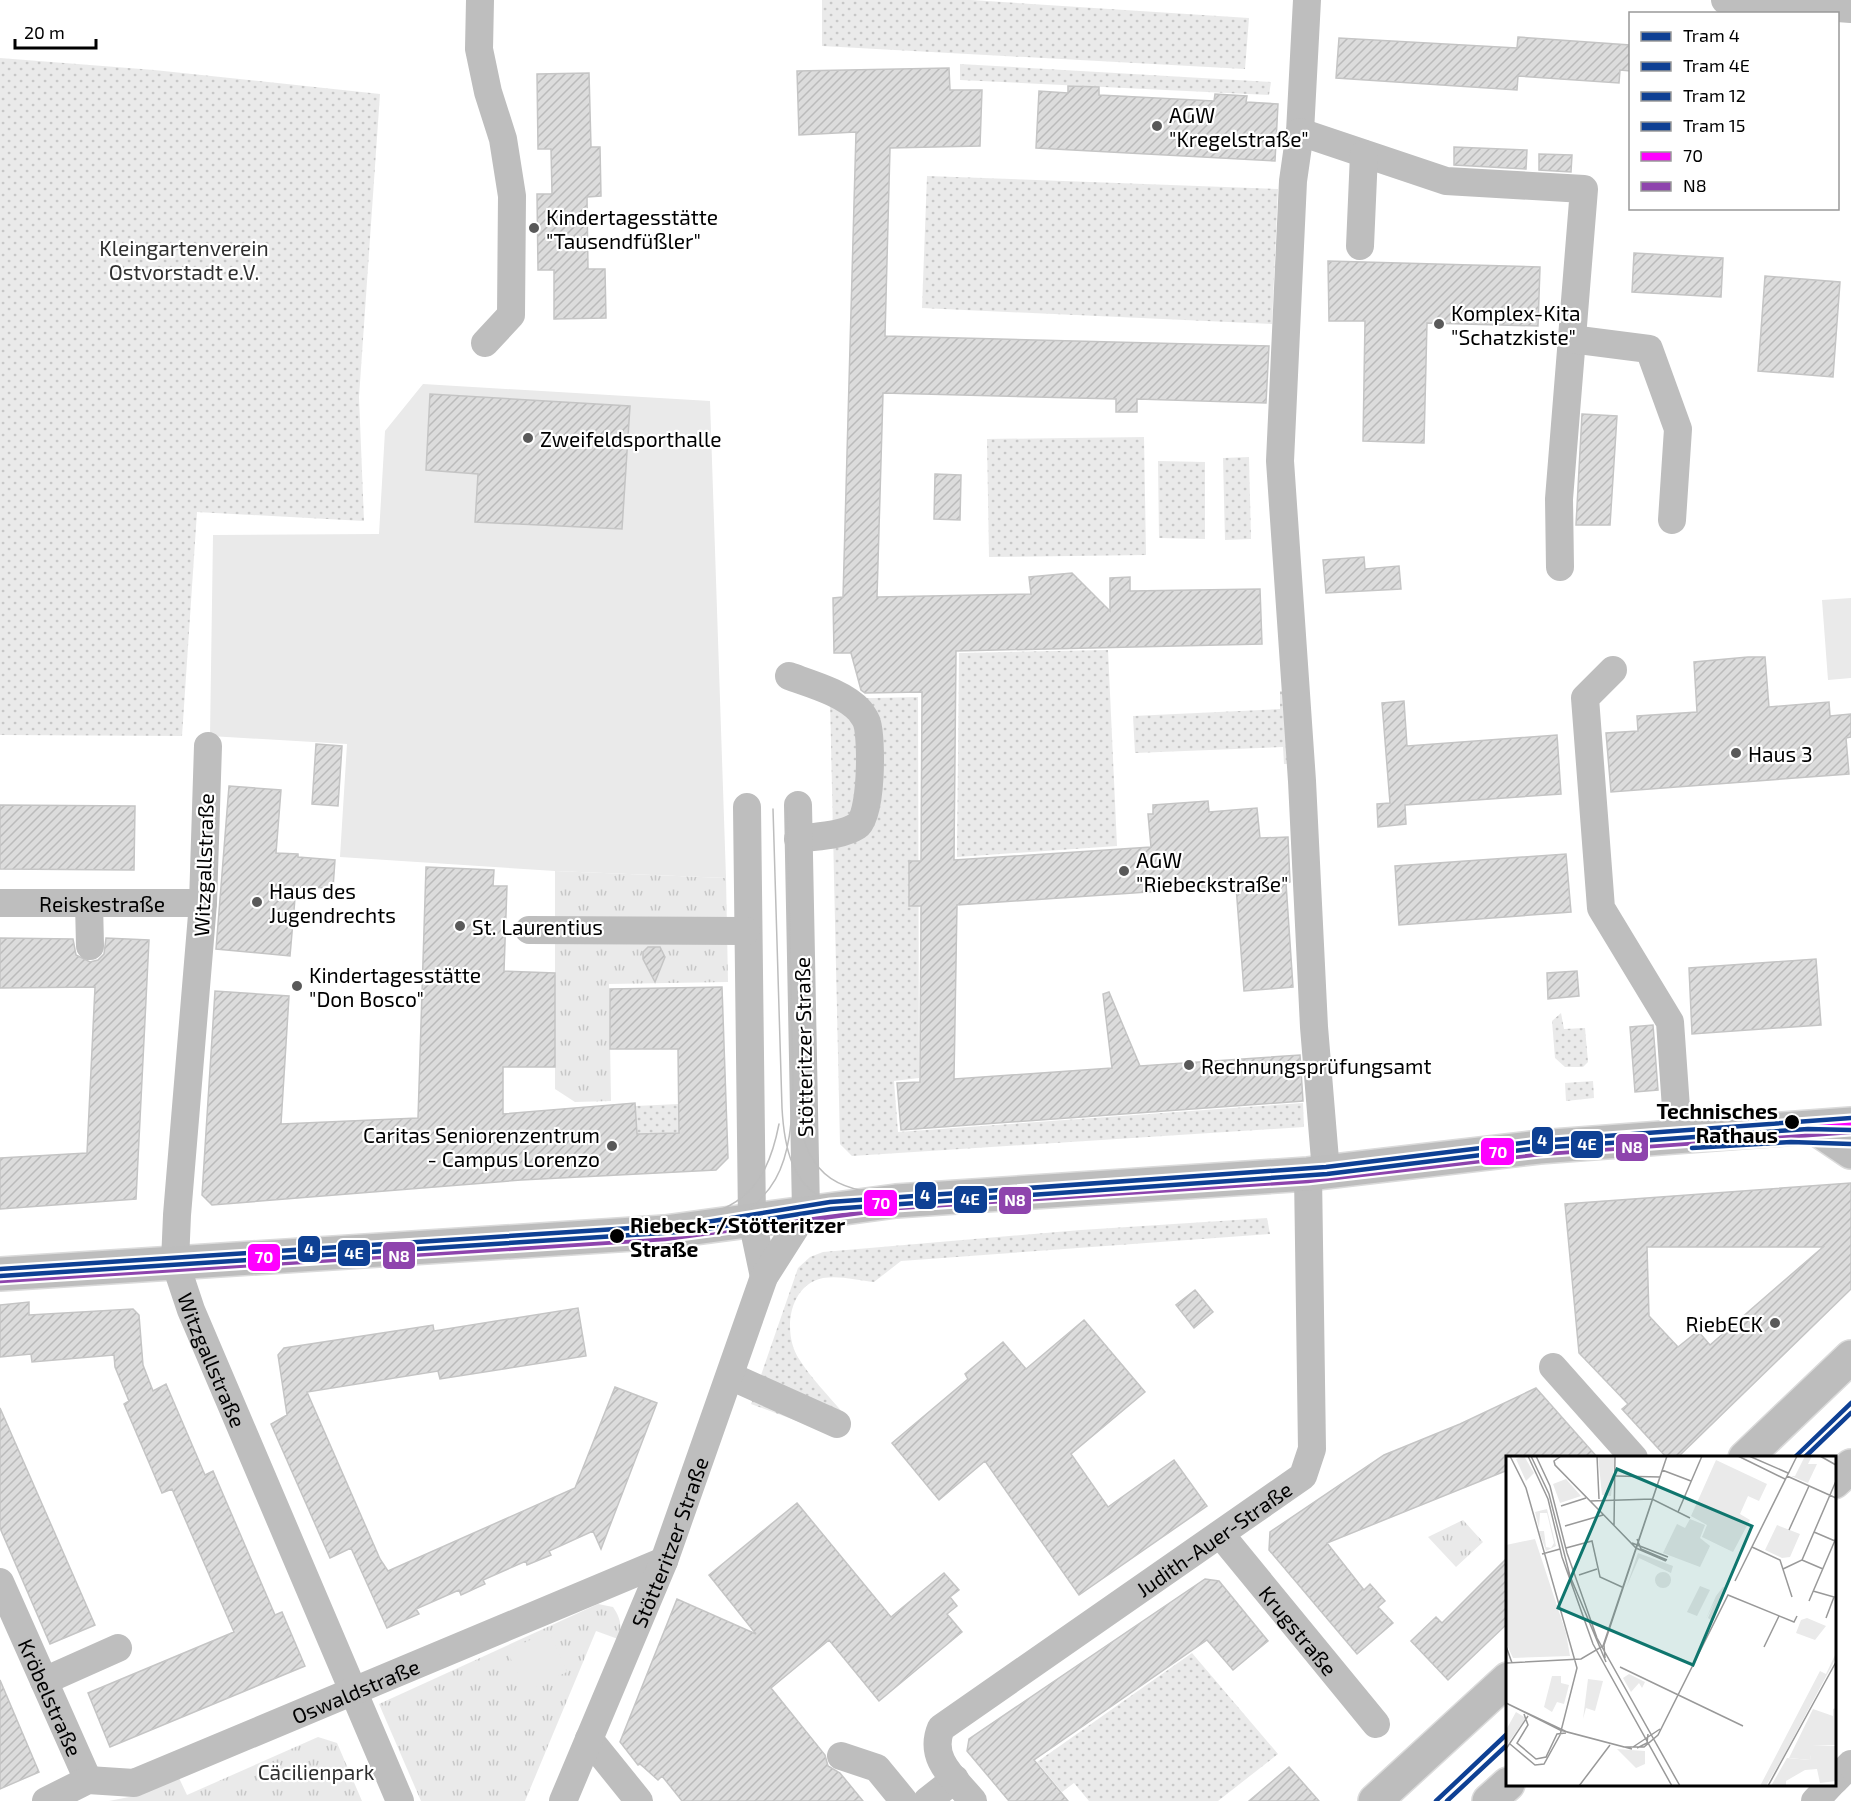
<svg xmlns="http://www.w3.org/2000/svg" width="1851" height="1801" font-family="'Exo 2',sans-serif">
  <style>
    .grass { fill: url(#grass-dots) }
    .park { fill: url(#park-tufts) }
    .pitch { fill: #eaeaea }
    .building { fill: url(#building-hatch); stroke: #c5c5c5; stroke-width: 1.5; fill-rule: evenodd }
    .lines { fill: none; stroke-linecap: round; stroke-linejoin: round }
    .major-casing { stroke: #dbdbdb; stroke-width: 36 }
    .minor { stroke: #bebebe; stroke-width: 28 }
    .major { stroke: #bdbdbd; stroke-width: 33 }
    .tram { stroke: #bdbdbd; stroke-width: 1.5 }
    .bus-1-casing { stroke: #fff; stroke-width: 9 }
    .bus-2-casing { stroke: #fff; stroke-width: 9 }
    .bus-1 { stroke: #f0f; stroke-width: 4.5 }
    .bus-2 { stroke: #8e44ad; stroke-width: 4.5 }
    .tram-1-casing { stroke: #fff; stroke-width: 9 }
    .tram-2-casing { stroke: #fff; stroke-width: 9 }
    .tram-3-casing { stroke: #fff; stroke-width: 9 }
    .tram-4-casing { stroke: #fff; stroke-width: 9 }
    .tram-1 { stroke: #0e4094; stroke-width: 4.5 }
    .tram-2 { stroke: #0e4094; stroke-width: 4.5 }
    .tram-3 { stroke: #0e4094; stroke-width: 4.5 }
    .tram-4 { stroke: #0e4094; stroke-width: 4.5 }
    .poi-dot { fill: #595959; stroke: #fff; stroke-width: 2 }
    .stop-dot { fill: #000; stroke: #fff; stroke-width: 2 }
    .labels { text-anchor: middle; dominant-baseline: central; stroke-width: 4.5; stroke-linejoin: round; paint-order: stroke }
    .poi-label { font-size: 21px; fill: #000; stroke: #fff; text-anchor: start }
    .park-label { font-size: 21px; fill: #2f2f2f; stroke: #fff }
    .street-label { font-size: 21px; fill: #000; stroke: #fff }
    .stop-label { font-size: 21px; font-weight: bold; fill: #000; stroke: #fff; text-anchor: end }
    .inset-road { fill: none; stroke: #999; stroke-width: 1.5 }
    .view { fill: #0f766e; fill-opacity: 0.15; stroke: #0f766e; stroke-width: 3 }
    .inset-edge { fill: none; stroke: #000; stroke-width: 3 }
    .line-badge { stroke: #fff; stroke-width: 2 }
    .badge-label { font-size: 16px; text-anchor: middle; font-weight: bold; fill: #fff }
  </style>
  <defs>
    <pattern id="grass-dots" width="8" height="8" patternUnits="userSpaceOnUse" patternTransform="scale(1.5)"><rect width="8" height="8" fill="#eaeaea"/><path d="M2 2h.1M6 6h.1" fill="none" stroke="#c7c7c7" stroke-width="1.8" stroke-linecap="round"/></pattern>
    <pattern id="park-tufts" width="24" height="20" patternUnits="userSpaceOnUse" patternTransform="scale(1.5)"><rect width="24" height="20" fill="#eaeaea"/><path d="M3 7l-1-3M5 7V3M7 7l1-3M15 17l-1-3M17 17v-4M19 17l1-3" fill="none" stroke="#c7c7c7"/></pattern>
    <pattern id="building-hatch" width="6" height="6" patternUnits="userSpaceOnUse" patternTransform="scale(1.5)"><rect width="6" height="6" fill="#dcdcdc"/><path d="M-1 1l2-2M0 6l6-6M5 7l2-2" fill="none" stroke="#bbb"/></pattern>
  </defs>
  <rect width="100%" height="100%" fill="#fff"/>
  <path class="grass" d="M822,0H971L1249,18L1245,69L822,46Z
    M0,58L154,70L380,94L359,397L364,521L197,512L182,736L0,735Z
    M960,64L1271,82L1269,95L960,80Z
    M927,176L1278,189L1272,324L922,308Z
    M1144,437L1146,555L989,557L987,439Z
    M1249,457L1251,539L1225,540L1223,458Z
    M1158,461L1205,462V539L1159,538Z
    M1108,650L1117,846L957,857L959,653Z
    M1280,691H1284L1289,764H1284L1283,747L1135,753L1133,716L1280,709Z
    M918,697L919,1078L894,1081L898,1132L1303,1103L1304,1127L852,1156L840,1144L830,699Z
    M1561,1013L1564,1029L1585,1028L1588,1062L1583,1067H1565L1555,1058L1552,1021Z
    M1593,1081L1594,1098L1566,1101L1565,1083Z
    M679,1104V1133L637,1134L635,1106Z
    M1267,1218L1270,1234L901,1261L874,1282C856,1280 830,1273 814,1281C787,1294 784,1336 799,1359C811,1378 828,1395 843,1413L832,1434L751,1404L798,1268L810,1257L823,1252L1081,1230Z
    M1192,1653L1278,1754L1218,1801H1089L1074,1783L1062,1792L1037,1762Z"/>
  <path class="park" d="M555,871L726,878L728,982L609,984L611,1101L575,1102L555,1089Z
    M1463,1520L1483,1542L1456,1567L1428,1537Z
    M598,1604L613,1607C621,1619 622,1626 618,1639L596,1631L525,1801H421L379,1704Z
    M318,1737L337,1743L362,1801H109L134,1796L179,1778L187,1795Z"/>
  <path class="pitch" d="M423,384L710,401L726,878L555,871L340,857L347,744L210,736L213,535L379,534L385,431Z
    M1851,598V678L1828,680L1822,600Z
    M549,1631L567,1672L526,1691L507,1651Z"/>
  <path class="building" d="M1518,37L1630,45V71L1620,70L1619,83L1518,76L1517,90L1336,78L1339,38L1517,48Z
    M949,68L950,90H982L980,146L890,148L885,336L1269,346L1266,403L1137,399V412H1116V399L883,393L877,597L1031,594L1029,577L1072,573L1110,611V578L1130,577V591L1260,589L1262,644L956,651L954,860L1151,847L1148,814H1153V805L1208,801L1209,812L1257,808L1260,838L1288,837L1290,882L1286,883L1293,987L1244,991L1236,886L957,905L954,1079L1112,1068L1103,994L1109,992L1140,1066L1300,1055L1303,1101L901,1130L897,1083L920,1082L921,906H909V861H921L922,692L865,693L861,690L851,653H834L833,598L843,597L856,132L799,135L797,71Z
    M589,73L591,147H600L601,196L587,197L588,269H605L606,318L554,319V270H538L537,194H552L551,149H538L537,74Z
    M1068,86L1099,87V95L1214,101L1215,94L1247,96L1246,102L1278,104L1275,161L1036,148L1039,91L1068,93Z
    M1454,147L1527,150L1526,169L1454,165Z
    M1539,154L1572,155L1571,172L1539,170Z
    M1634,253L1723,258L1721,297L1632,292Z
    M1328,261L1540,267L1538,326L1427,323L1424,443L1363,441L1365,321H1329Z
    M1765,276L1840,282L1833,377L1758,371Z
    M430,394L630,406L622,529L475,522L478,474L426,470Z
    M1582,414L1617,416L1610,525H1576Z
    M935,474L961,475L960,520L934,519Z
    M1364,557L1365,569L1399,566L1401,589L1326,593L1323,560Z
    M1748,657H1765L1769,707L1829,702L1830,716L1851,714V737L1846,738L1849,774L1611,792L1606,733L1638,731L1637,716L1697,712L1694,662Z
    M1404,701L1407,746L1557,735L1561,794L1405,805L1406,824L1378,827L1377,804L1390,803L1382,703Z
    M316,744L342,746L338,806L312,804Z
    M229,786L281,790L276,853L298,854V857L335,860L333,888L296,887L290,956L216,949Z
    M0,805L135,806L134,870L0,869Z
    M1566,854L1571,912L1399,925L1395,866Z
    M426,867L494,870L493,886H507L504,971L555,973V1067H503V1114L635,1103L637,1134L679,1133L678,1049H610V989L722,987L728,1158L716,1170L521,1180L212,1205L202,1195L215,991L289,996L281,1124L418,1118Z
    M0,938L73,939L76,955L90,962L98,960L104,954L106,938L149,940L136,1199L0,1209V1158L87,1153L95,987L0,988Z
    M648,947H660L665,957L655,982L643,959V952Z
    M1816,959L1821,1025L1692,1034L1689,968Z
    M1577,971L1579,996L1548,999L1547,973Z
    M1653,1025L1658,1090L1635,1092L1630,1027Z
    M1851,1183V1289L1677,1458H1667L1622,1409L1628,1404L1579,1353L1565,1204ZM1647,1247H1823L1710,1345L1698,1331L1678,1347L1649,1316Z
    M1195,1290L1213,1312L1194,1328L1176,1305Z
    M29,1302V1315L133,1309L139,1315L143,1365L153,1391L166,1384L205,1475L213,1471L275,1615L282,1612L305,1666L110,1747L88,1693L234,1632L172,1489L162,1493L124,1404L129,1401L115,1367L114,1355L32,1362L31,1354L0,1357V1305Z
    M578,1308L586,1356L440,1379L438,1371L307,1392L380,1559L388,1571L575,1488L615,1387L657,1403L601,1549L593,1531L549,1551L551,1555L527,1565L526,1561L483,1580L485,1584L461,1595L459,1590L416,1609L419,1614L387,1628L351,1548L330,1558L271,1424L287,1415L278,1355L284,1348L408,1329L433,1325L434,1331Z
    M1084,1320L1145,1392L1071,1454L1108,1507L1174,1460L1207,1506L1079,1595L985,1461L939,1500L892,1443L968,1379L965,1374L1003,1342L1026,1369Z
    M1536,1388L1598,1458H1508V1470L1327,1543L1364,1590L1370,1584L1385,1601L1378,1607L1393,1623L1357,1654L1269,1550L1270,1532L1384,1455L1460,1424Z
    M0,1408L95,1625L50,1644L0,1528Z
    M797,1503L891,1617L944,1573L959,1590L950,1597L957,1606L947,1614L962,1632L879,1701L829,1640L771,1688L825,1755L828,1766L840,1773L863,1801H682L662,1776L658,1780L640,1764L638,1765L620,1742L677,1599L756,1634L709,1575Z
    M1508,1557V1623L1448,1680L1411,1641L1436,1617L1442,1623Z
    M1205,1579L1219,1581L1268,1641L1233,1670L1207,1640L1034,1760L1068,1801H1009L967,1751L969,1739Z
    M0,1680L39,1772L0,1789Z
    M1289,1767L1319,1801H1249Z"/>
  <g class="lines">
    <defs>
      <path id="major" d="M1814,1127L1851,1152
        M0,1274L665,1232L896,1201L1308,1174L1539,1147L1851,1124
        M1745,1458L1851,1357
        M1834,1482L1851,1466
        M1375,1801L1508,1679
        M1489,1801L1508,1784"/>
    </defs>
    <use href="#major" class="major-casing"/>
    <g class="minor">
      <path d="M480,0L479,49L488,92L503,139L512,196L511,315L485,343"/>
      <path d="M1307,0L1300,132L1293,181L1280,461L1302,781L1314,1027L1326,1172"/>
      <path d="M1725,0L1851,9"/>
      <path d="M1300,132L1446,181L1584,189L1559,499L1560,567"/>
      <path d="M1360,246L1364,154"/>
      <path d="M1571,339L1649,349L1678,429L1672,520"/>
      <path d="M1613,670L1585,698L1601,908L1670,1022L1678,1137"/>
      <path d="M789,676C811,684 844,693 860,711C862,714 866,719 867,723C872,739 872,817 857,826C841,836 817,836 798,839"/>
      <path id="s1" d="M208,746L203,903L177,1215L175,1262L191,1310L400,1801"/>
      <path d="M747,807L752,1220L764,1277"/>
      <path id="s2" d="M0,903H203"/>
      <path d="M89,903L90,946"/>
      <path d="M529,930L746,931"/>
      <path d="M1553,1367L1634,1458"/>
      <path d="M730,1376L837,1424"/>
      <path id="s3" d="M1221,1535L1376,1724"/>
      <path id="s4" d="M0,1582L88,1780"/>
      <path d="M44,1681L118,1648"/>
      <path d="M589,1739L639,1801"/>
      <path d="M841,1756L877,1768L904,1801"/>
      <path d="M1834,1781L1851,1764"/>
      <path id="s5" d="M46,1801L88,1780L134,1783L664,1561"/>
      <path id="s6" d="M563,1801L664,1561L764,1277L806,1211L798,805"/>
      <path d="M927,1801L955,1779"/>
      <path id="s7" d="M973,1801C954,1778 928,1759 941,1728L1303,1476L1312,1449L1308,1174"/>
      <path d="M1815,1801L1831,1784"/>
    </g>
    <use href="#major" class="major"/>
    <path class="tram" d="M773,809L782,1108C784,1145 791,1186 830,1202C842,1207 858,1208 871,1211
      M798,1112C808,1182 840,1191 904,1196
      M667,1225C734,1212 765,1196 779,1124
      M692,1235C781,1208 792,1165 793,1079L787,808"/>
    <defs>
      <path id="bus-1" d="M0,1274L665,1232L896,1201L1308,1174L1539,1147L1851,1124"/>
      <path id="bus-2" d="M0,1281L665,1239L897,1208L1308,1181L1540,1154L1851,1132"/>
    </defs>
    <use href="#bus-1" class="bus-1-casing"/>
    <use href="#bus-2" class="bus-2-casing"/>
    <use href="#bus-1" class="bus-1"/>
    <use href="#bus-2" class="bus-2"/>
    <defs>
      <path id="tram-1" d="M0,1269L694,1224L830,1202L1326,1167L1538,1141L1851,1118"/>
      <path id="tram-2" d="M0,1276L694,1231L831,1209L1327,1174L1539,1148L1808,1129L1851,1130"/>
      <path id="tram-3" d="M1692,1148L1791,1142L1851,1144
        M1804,1458L1851,1413
        M1447,1801L1508,1744"/>
      <path id="tram-4" d="M1794,1458L1851,1403
        M1436,1801L1508,1733"/>
    </defs>
    <use href="#tram-1" class="tram-1-casing"/>
    <use href="#tram-2" class="tram-2-casing"/>
    <use href="#tram-3" class="tram-3-casing"/>
    <use href="#tram-4" class="tram-4-casing"/>
    <use href="#tram-1" class="tram-1"/>
    <use href="#tram-2" class="tram-2"/>
    <use href="#tram-3" class="tram-3"/>
    <use href="#tram-4" class="tram-4"/>
  </g>
  <g class="poi-dot">
    <circle cx="1157" cy="126" r="6"/>
    <circle cx="534" cy="228" r="6"/>
    <circle cx="1439" cy="324" r="6"/>
    <circle cx="528" cy="438" r="6"/>
    <circle cx="1736" cy="753" r="6"/>
    <circle cx="1124" cy="871" r="6"/>
    <circle cx="257" cy="902" r="6"/>
    <circle cx="460" cy="926" r="6"/>
    <circle cx="297" cy="986" r="6"/>
    <circle cx="1189" cy="1065" r="6"/>
    <circle cx="612" cy="1146" r="6"/>
    <circle cx="1775" cy="1323" r="6"/>
  </g>
  <g class="stop-dot">
    <circle cx="1792" cy="1122" r="8"/>
    <circle cx="617" cy="1236" r="8"/>
  </g>
  <g class="labels">
    <g class="poi-label">
      <text x="1169" y="114">AGW<tspan x="1169" dy="24">"Kregelstraße"</tspan></text>
      <text x="546" y="216">Kindertagesstätte<tspan x="546" dy="24">"Tausendfüßler"</tspan></text>
      <text x="1451" y="312">Komplex-Kita<tspan x="1451" dy="24">"Schatzkiste"</tspan></text>
      <text x="540" y="438">Zweifeldsporthalle</text>
      <text x="1748" y="753">Haus 3</text>
      <text x="1136" y="859">AGW<tspan x="1136" dy="24">"Riebeckstraße"</tspan></text>
      <text x="269" y="890">Haus des<tspan x="269" dy="24">Jugendrechts</tspan></text>
      <text x="472" y="926">St. Laurentius</text>
      <text x="309" y="974">Kindertagesstätte<tspan x="309" dy="24">"Don Bosco"</tspan></text>
      <text x="1201" y="1065">Rechnungsprüfungsamt</text>
      <text x="600" y="1134" text-anchor="end">Caritas Seniorenzentrum<tspan x="600" dy="24">- Campus Lorenzo</tspan></text>
      <text x="1763" y="1323" text-anchor="end">RiebECK</text>
    </g>
    <g class="park-label">
      <text x="184" y="247">Kleingartenverein<tspan x="184" dy="24">Ostvorstadt e.V.</tspan></text>
      <text x="316" y="1771">Cäcilienpark</text>
    </g>
    <g class="street-label">
      <text transform="translate(203 865) rotate(-88)">Witzgallstraße</text>
      <text stroke="none"><textPath href="#s2" startOffset="102">Reiskestraße</textPath></text>
      <text transform="translate(803 1047) rotate(-91)">Stötteritzer Straße</text>
      <text stroke="none"><textPath href="#s1" startOffset="622">Witzgallstraße</textPath></text>
      <text stroke="none"><textPath href="#s7" startOffset="417">Judith-Auer-Straße</textPath></text>
      <text stroke="none"><textPath href="#s6" startOffset="280">Stötteritzer Straße</textPath></text>
      <text stroke="none"><textPath href="#s3" startOffset="123">Krugstraße</textPath></text>
      <text stroke="none"><textPath href="#s5" startOffset="333">Oswaldstraße</textPath></text>
      <text stroke="none"><textPath href="#s4" startOffset="126">Kröbelstraße</textPath></text>
    </g>
    <g class="stop-label">
      <text x="1778" y="1110">Technisches<tspan x="1778" dy="24">Rathaus</tspan></text>
      <text x="630" y="1224" text-anchor="start">Riebeck-/Stötteritzer<tspan x="630" dy="24">Straße</tspan></text>
    </g>
  </g>
  <g transform="translate(1506 1456)">
    <rect width="330" height="330" fill="#fff"/>
    <path d="M18,0L28,17L20,25L10,3ZM299,0H306L302,8H311L302,27L285,20H289ZM210,4L261,28L253,45L242,40L234,58L244,64L227,96L196,81L201,69L185,60ZM60,23L75,40L54,47L47,28ZM41,53L50,90L40,95L33,75H38L40,91L45,92L48,87L41,57H34L33,72L29,56ZM29,83L60,177L64,200L7,202L0,187V89ZM132,97L167,110L165,117L133,102L120,132ZM149 124a8 8 0 1 1 16 0a8 8 0 1 1-16 0ZM194,130L204,134L191,160L181,156ZM217,131L221,132L205,164L202,162L210,143L200,163L210,140ZM301,162L320,170L309,184L290,177L295,164ZM330,197V202L277,301L260,330H254L314,215L320,218ZM123,218L139,226L136,232L133,227L125,236L117,222ZM330,252V289H307L304,304L283,302L307,253L327,260V253ZM10,256L20,262L0,290V274ZM111,293L139,295V308L130,312Z" fill="#eaeaea"/>
    <path d="M92,0H109L105,40L96,39ZM271,69L294,78L284,101L276,102L259,94ZM46,220H55V227L63,229L58,248L51,246L46,256L38,251ZM306,289L330,290V325L314,327L311,313L299,314L280,325V330H265L281,302L304,304Z" fill="#eaeaea"/>
    <path d="M184,63L199,69L194,82L204,90L194,111L157,97L171,68L179,72ZM82,223L97,225L89,255L80,252L77,263Z" fill="#eaeaea"/>
    <path class="inset-road" d="M22,0L42,43L56,101L87,188L166,330M25,0L43,38L64,120L100,206M30,0L44,30L61,97L91,182L174,330M55,0L48,5L49,9L130,92L160,105M91,0L93,43M232,0L279,23M243,0L282,17M314,0L330,9M156,14L185,25M110,20L154,21M281,20L330,42M84,45L146,43L184,62M55,50L80,42M172,56L196,0M59,70L97,59M108,70L109,0M283,74L303,30M308,76L329,85M131,83L135,93L161,104M126,87L162,101M246,91L274,104L286,141M60,92L86,85L94,121L116,131M36,98L54,93M296,104L317,113M277,113L296,104L330,25M73,119L91,113M229,125L291,0M307,135L328,141L320,162M303,145L330,82M0,190L6,207M258,191L273,160M99,202L98,189L161,0M0,207L75,203L97,190L161,0M114,211L237,270M0,247L61,276L118,291H138L152,279L222,139L288,166L291,160M0,247L54,274L126,293M18,258L22,269L11,287L30,303L40,301L51,278L60,277M4,288L29,309L38,308L54,279L71,212L20,32L4,0M127,291L154,273M131,292L141,287L142,278M0,293L22,260M73,330L104,289M262,330L330,206"/>
    <path class="view" d="M111,13L246,70L187,209L52,152Z"/>
    <rect width="330" height="330" class="inset-edge"/>
  </g>
  <g class="line-badge">
    <rect x="1531" y="1126" width="23" height="29" rx="6" fill="#0e4094"/>
    <rect x="1570" y="1130" width="34" height="29" rx="6" fill="#0e4094"/>
    <rect x="1615" y="1133" width="34" height="29" rx="6" fill="#8e44ad"/>
    <rect x="1480" y="1137" width="35" height="29" rx="6" fill="#f0f"/>
    <rect x="914" y="1181" width="23" height="29" rx="6" fill="#0e4094"/>
    <rect x="953" y="1185" width="35" height="29" rx="6" fill="#0e4094"/>
    <rect x="998" y="1186" width="34" height="29" rx="6" fill="#8e44ad"/>
    <rect x="863" y="1189" width="35" height="28" rx="6" fill="#f0f"/>
    <rect x="297" y="1235" width="24" height="28" rx="6" fill="#0e4094"/>
    <rect x="337" y="1239" width="34" height="28" rx="6" fill="#0e4094"/>
    <rect x="382" y="1241" width="34" height="29" rx="6" fill="#8e44ad"/>
    <rect x="247" y="1243" width="34" height="29" rx="6" fill="#f0f"/>
  </g>
  <g class="badge-label">
    <text x="1542" y="1146">4</text>
    <text x="1587" y="1150">4E</text>
    <text x="1632" y="1153">N8</text>
    <text x="1498" y="1158">70</text>
    <text x="925" y="1201">4</text>
    <text x="970" y="1205">4E</text>
    <text x="1015" y="1206">N8</text>
    <text x="881" y="1209">70</text>
    <text x="309" y="1255">4</text>
    <text x="354" y="1259">4E</text>
    <text x="399" y="1262">N8</text>
    <text x="264" y="1263">70</text>
  </g>
  <rect x="1629" y="12" width="210" height="198" fill="#ffffff" stroke="#999999" stroke-width="1.5"/>
  <rect x="1641" y="32" width="30" height="9" fill="#0e4094" stroke="#999999" stroke-width="1.5"/>
  <text x="1683" y="42" font-size="18" fill="#000000">Tram 4</text>
  <rect x="1641" y="62" width="30" height="9" fill="#0e4094" stroke="#999999" stroke-width="1.5"/>
  <text x="1683" y="72" font-size="18" fill="#000000">Tram 4E</text>
  <rect x="1641" y="92" width="30" height="9" fill="#0e4094" stroke="#999999" stroke-width="1.5"/>
  <text x="1683" y="102" font-size="18" fill="#000000">Tram 12</text>
  <rect x="1641" y="122" width="30" height="9" fill="#0e4094" stroke="#999999" stroke-width="1.5"/>
  <text x="1683" y="132" font-size="18" fill="#000000">Tram 15</text>
  <rect x="1641" y="152" width="30" height="9" fill="#ff00ff" stroke="#999999" stroke-width="1.5"/>
  <text x="1683" y="162" font-size="18" fill="#000000">70</text>
  <rect x="1641" y="182" width="30" height="9" fill="#8e44ad" stroke="#999999" stroke-width="1.5"/>
  <text x="1683" y="192" font-size="18" fill="#000000">N8</text>
  <path d="M15 39v9h81v-9" fill="none" stroke="#000000" stroke-width="3"/>
  <text x="24" y="39" font-size="18" fill="#000000" stroke="#ffffff" stroke-width="4.5" paint-order="stroke">20 m</text>
</svg>
